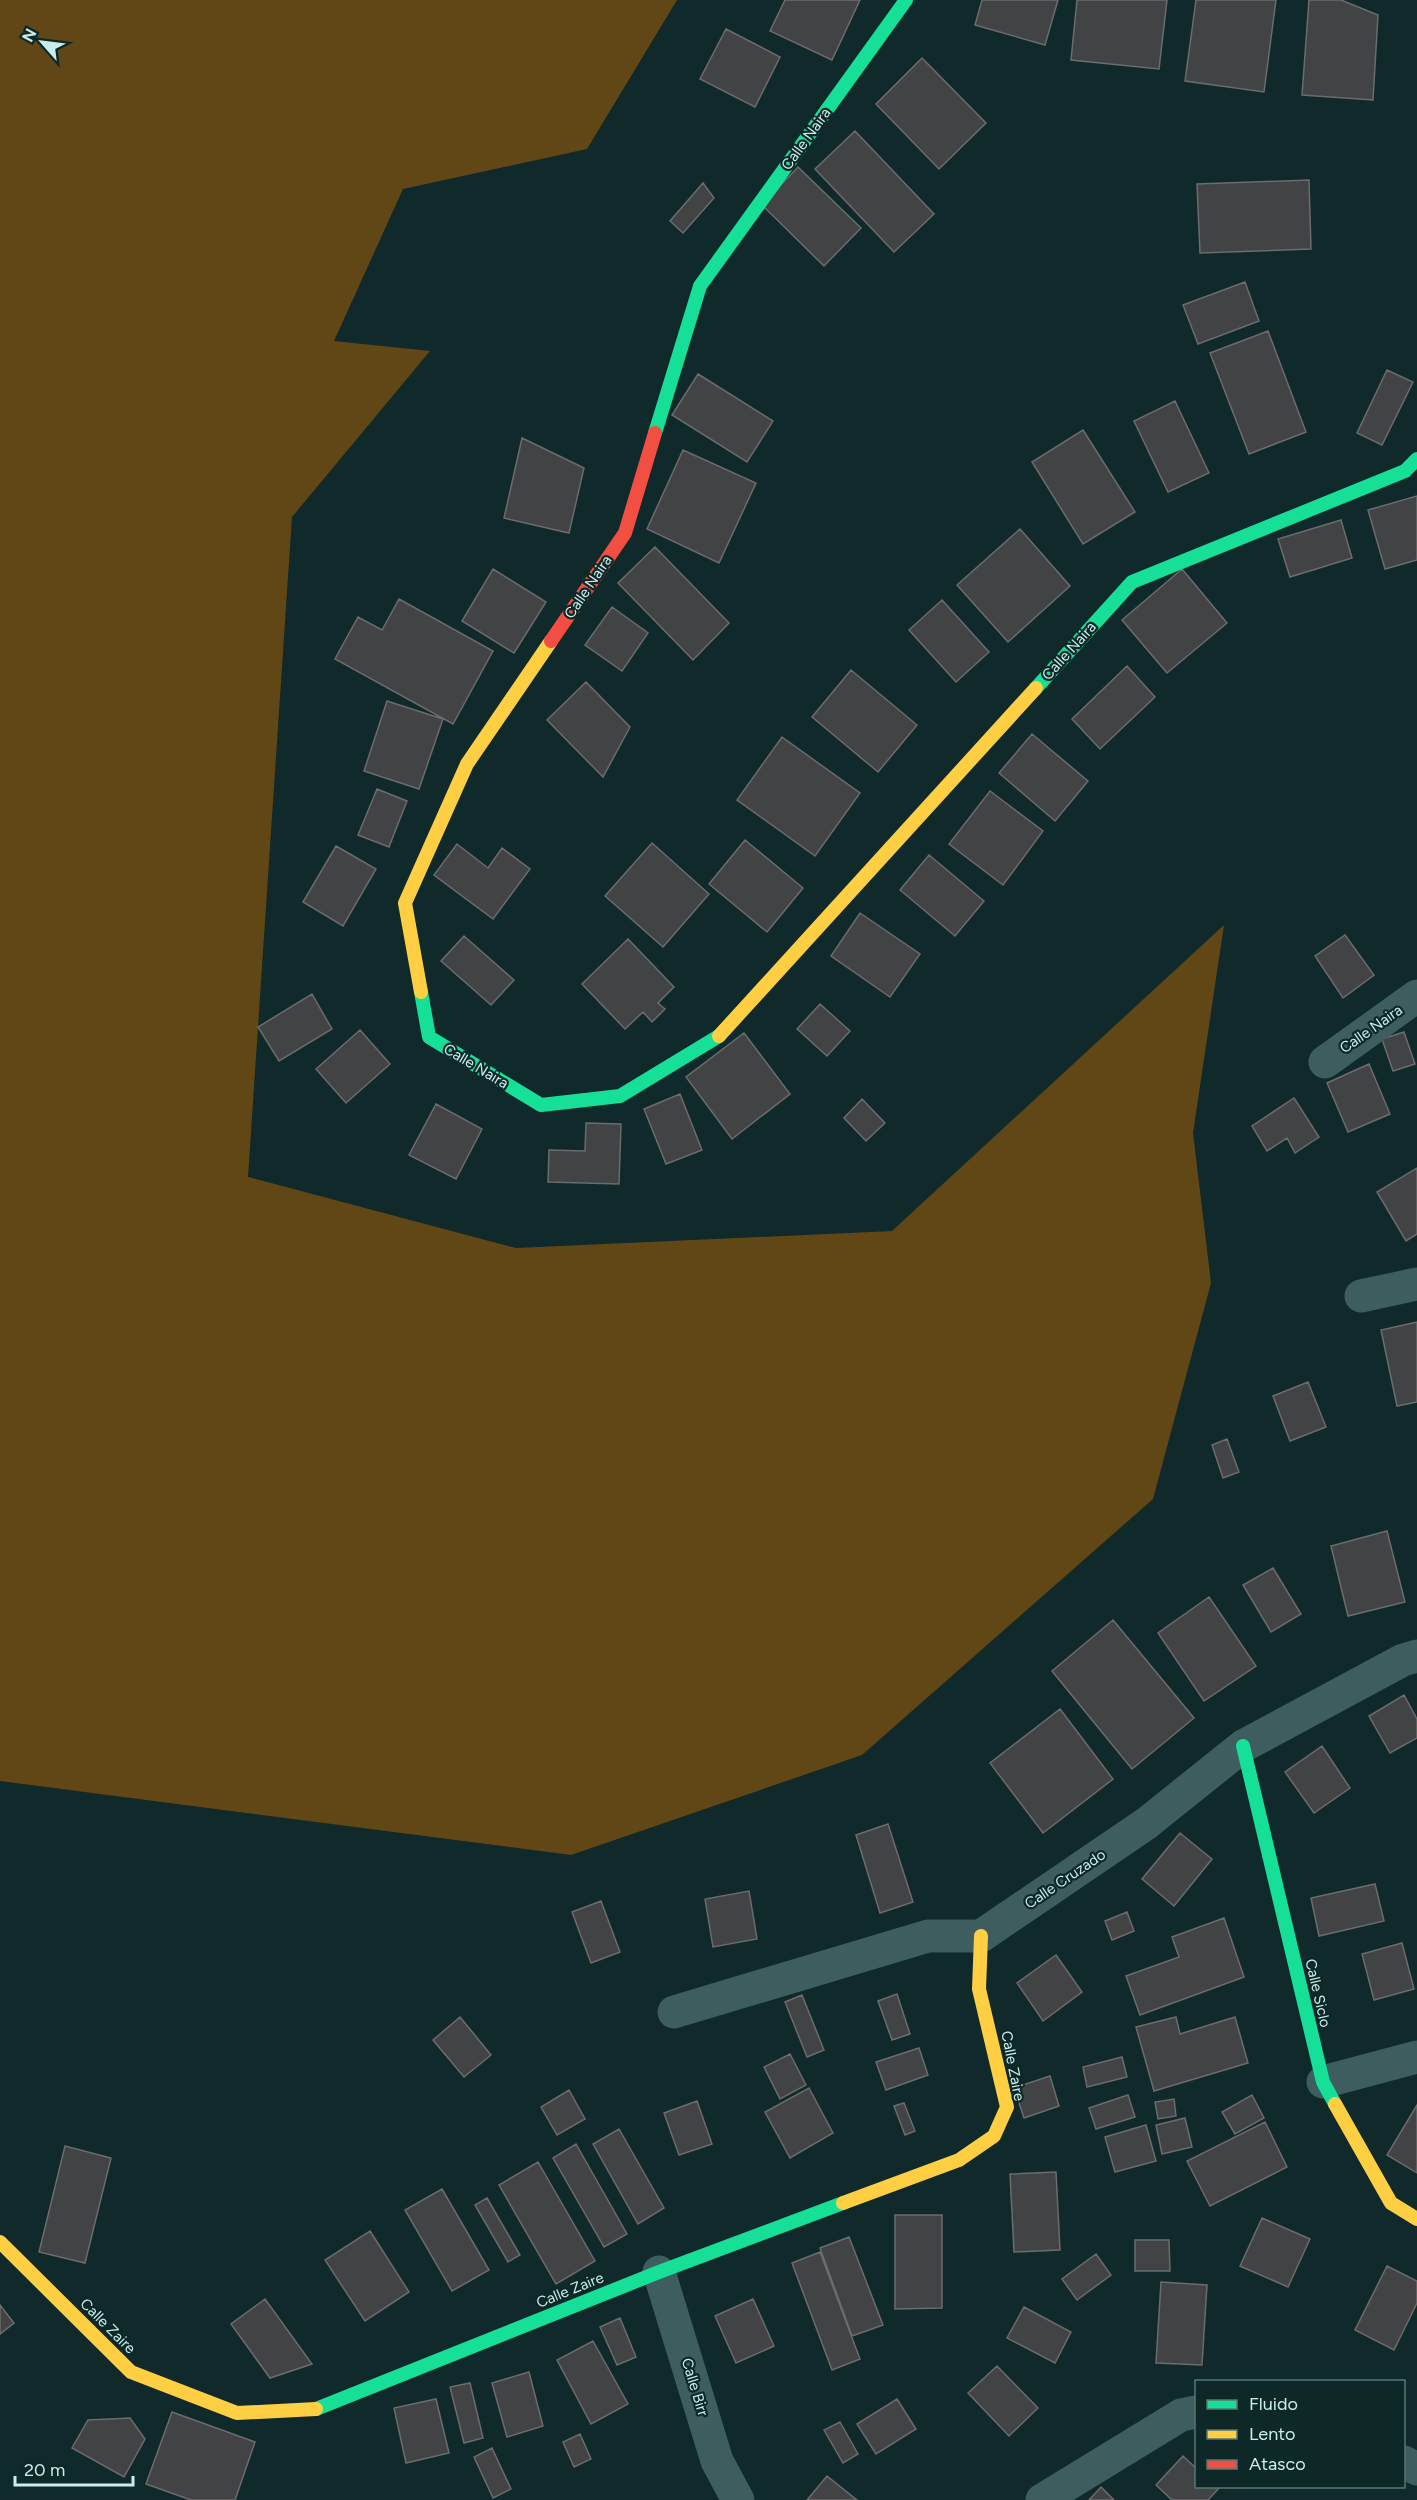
<svg xmlns="http://www.w3.org/2000/svg" width="1417" height="2500" font-family="Figtree,sans-serif">
  <style>
    .green { fill: #614715 }
    .building { fill: #424344; stroke: #6c6b6d; stroke-width: 1.5 }
    .lines { fill: none; stroke-linecap: round; stroke-linejoin: round }
    .street { stroke: #3e5d5e; stroke-width: 33 }
    .fast { stroke: #16e098; stroke-width: 14 }
    .slow { stroke: #ffcf43; stroke-width: 14 }
    .jam { stroke: #f24e42; stroke-width: 14 }
    .labels { text-anchor: middle; dominant-baseline: central; stroke-width: 4.5; stroke-linejoin: round; paint-order: stroke }
    .street-label { font-size: 15px; fill: #c8eded; stroke: #0e2727 }
  </style>
  <rect width="100%" height="100%" fill="#10292a"/>
  <path class="green" d="M0,0H677L587,149L403,189L334,341L430,351L292,517L248,1177L516,1248L892,1231L1224,925L1193,1133L1211,1283L1153,1499L862,1755L571,1855L0,1781Z"/>
  <path class="building" d="M785,0H860L832,60L770,31Z
    M982,0H1058L1045,45L975,25Z
    M1077,0H1167L1159,69L1071,60Z
    M1196,0H1276L1264,92L1185,81Z
    M1309,0H1341L1378,15L1373,100L1302,95Z
    M726,29L780,57L755,107L700,79Z
    M922,58L986,123L939,169L876,104Z
    M855,131L934,214L894,252L815,169Z
    M798,167L861,228L824,266L762,205Z
    M1309,180L1311,249L1200,253L1197,184Z
    M703,183L714,198L683,233L670,221Z
    M1245,282L1259,321L1198,344L1183,305Z
    M1268,331L1306,432L1249,454L1210,353Z
    M1387,370L1413,382L1382,445L1357,433Z
    M698,374L773,421L747,462L672,415Z
    M1175,401L1209,473L1168,492L1134,421Z
    M1083,430L1135,512L1083,544L1032,462Z
    M522,438L584,468L569,533L504,518Z
    M683,450L756,483L719,563L647,529Z
    M1417,496V560L1385,569L1368,510Z
    M1341,520L1352,558L1290,577L1278,539Z
    M1020,529L1070,586L1008,642L957,585Z
    M655,547L729,623L693,660L618,583Z
    M493,569L546,602L514,653L462,621Z
    M1182,569L1227,623L1167,673L1122,620Z
    M399,599L493,651L453,724L335,659L358,617L382,630Z
    M942,600L989,652L956,682L909,630Z
    M612,607L648,633L622,671L585,645Z
    M1127,666L1155,697L1100,749L1072,719Z
    M851,670L917,725L878,772L812,717Z
    M586,682L630,727L603,777L547,720Z
    M387,701L443,719L419,789L364,771Z
    M1032,734L1088,781L1055,821L999,773Z
    M782,737L860,793L815,856L737,800Z
    M377,789L407,801L389,847L358,835Z
    M990,791L1043,831L1003,885L949,844Z
    M745,840L803,888L767,932L709,884Z
    M652,843L709,894L663,947L605,896Z
    M457,844L488,868L502,848L530,869L493,919L434,875Z
    M336,846L376,869L343,926L303,902Z
    M929,855L984,901L955,936L900,890Z
    M860,913L920,954L890,997L831,956Z
    M1345,935L1374,975L1343,998L1315,956Z
    M464,936L514,980L491,1005L441,961Z
    M628,939L674,987L658,1003L665,1009L652,1022L643,1012L625,1029L582,984Z
    M312,994L332,1029L279,1061L258,1027Z
    M820,1004L850,1031L827,1056L797,1029Z
    M360,1030L390,1064L346,1103L316,1069Z
    M1404,1032L1415,1064L1393,1071L1382,1039Z
    M744,1033L790,1094L732,1139L686,1077Z
    M1369,1064L1390,1114L1348,1132L1327,1083Z
    M680,1094L702,1150L666,1164L644,1109Z
    M1294,1098L1319,1137L1295,1153L1287,1138L1267,1151L1252,1126Z
    M862,1099L885,1123L866,1141L844,1118Z
    M436,1104L482,1129L456,1179L409,1155Z
    M586,1123L621,1124L619,1184L548,1182L549,1150L585,1151Z
    M1417,1168V1234L1406,1241L1377,1192Z
    M1417,1322V1402L1397,1406L1381,1330Z
    M1308,1382L1326,1427L1290,1441L1273,1396Z
    M1227,1439L1239,1472L1223,1478L1212,1445Z
    M1387,1531L1405,1602L1348,1616L1331,1546Z
    M1273,1568L1301,1614L1271,1632L1243,1585Z
    M1209,1597L1256,1666L1204,1701L1158,1633Z
    M1113,1620L1194,1718L1132,1769L1052,1671Z
    M1404,1695L1417,1719V1738L1390,1753L1369,1716Z
    M1060,1709L1113,1779L1043,1833L990,1763Z
    M1322,1746L1350,1788L1314,1813L1285,1772Z
    M888,1824L913,1902L880,1913L856,1835Z
    M1180,1833L1212,1859L1174,1906L1142,1879Z
    M1375,1884L1384,1921L1319,1936L1311,1898Z
    M749,1891L757,1939L713,1947L705,1899Z
    M601,1901L620,1952L591,1963L572,1912Z
    M1127,1912L1134,1931L1112,1940L1105,1921Z
    M1224,1918L1244,1977L1140,2015L1126,1976L1179,1957L1172,1937Z
    M1402,1943L1414,1989L1374,2000L1362,1954Z
    M1056,1955L1082,1992L1043,2021L1017,1983Z
    M897,1994L910,2034L892,2040L878,2001Z
    M802,1995L824,2050L807,2057L785,2002Z
    M460,2017L491,2055L464,2077L433,2040Z
    M1176,2017L1180,2034L1235,2017L1248,2063L1154,2091L1136,2027Z
    M919,2048L928,2075L886,2090L876,2062Z
    M790,2054L806,2085L780,2099L764,2067Z
    M1122,2057L1127,2077L1087,2087L1083,2067Z
    M1050,2076L1059,2106L1024,2118L1014,2088Z
    M809,2088L833,2133L790,2158L765,2112Z
    M569,2090L585,2119L557,2135L541,2107Z
    M1128,2095L1135,2117L1096,2129L1089,2108Z
    M1252,2095L1264,2118L1235,2134L1222,2112Z
    M1174,2099L1176,2116L1158,2119L1155,2102Z
    M697,2101L712,2144L679,2155L664,2113Z
    M904,2103L915,2131L905,2135L894,2106Z
    M1417,2105V2173L1387,2155Z
    M1185,2118L1192,2147L1162,2154L1156,2125Z
    M1265,2122L1287,2167L1210,2206L1187,2161Z
    M1146,2125L1156,2161L1115,2172L1105,2137Z
    M619,2129L664,2208L638,2224L593,2144Z
    M576,2144L627,2234L604,2247L553,2158Z
    M65,2146L111,2158L85,2263L39,2252Z
    M538,2162L595,2261L556,2284L499,2185Z
    M1056,2172L1060,2250L1014,2252L1010,2174Z
    M442,2189L489,2270L452,2291L405,2210Z
    M487,2198L520,2255L508,2262L475,2205Z
    M895,2215H942V2308L895,2309Z
    M1262,2218L1310,2239L1288,2287L1240,2266Z
    M370,2231L409,2292L365,2321L325,2260Z
    M849,2237L883,2325L852,2336L820,2248Z
    M1135,2240H1169L1170,2271H1135Z
    M820,2252L860,2359L832,2370L792,2263Z
    M1096,2254L1111,2275L1077,2300L1062,2279Z
    M1387,2266L1417,2281V2303L1394,2350L1355,2330Z
    M1161,2282L1207,2285L1202,2365L1156,2363Z
    M265,2299L312,2364L270,2378L231,2324Z
    M753,2299L774,2346L736,2363L715,2316Z
    M0,2305L14,2323L0,2334Z
    M1024,2307L1071,2332L1055,2363L1007,2338Z
    M620,2318L636,2357L617,2365L600,2327Z
    M593,2341L628,2404L591,2424L557,2360Z
    M997,2366L1038,2408L1009,2436L968,2393Z
    M529,2372L543,2426L507,2437L492,2383Z
    M470,2383L483,2438L464,2443L450,2387Z
    M436,2399L449,2453L406,2463L394,2408Z
    M897,2399L916,2429L876,2454L857,2424Z
    M172,2412L255,2442L235,2500H191L146,2484Z
    M130,2418L145,2439L124,2477L72,2448L88,2420Z
    M840,2422L858,2454L843,2463L824,2430Z
    M580,2434L591,2459L574,2467L563,2442Z
    M492,2448L511,2489L493,2498L474,2457Z
    M1183,2456L1196,2468V2486H1217L1219,2488L1208,2500H1172L1156,2485Z
    M827,2476L857,2500H807Z
    M1101,2487L1114,2500H1089Z"/>
  <g class="lines">
    <path class="street" d="M1325,1062L1417,996
      M1361,1296L1417,1284
      M674,2012L928,1936H981L1147,1823L1243,1746L1403,1660L1417,1656
      M1323,2082L1417,2057
      M659,2272L717,2461L738,2500
      M1404,2462L1417,2469
      M1042,2500L1181,2415L1196,2412"/>
    <path class="fast" d="M655,433L700,286L906,0
      M1036,688L1132,582L1405,471L1417,459
      M421,992L429,1037L541,1105L620,1096L719,1036
      M1243,1746L1323,2082L1335,2104
      M316,2409L659,2272L843,2203"/>
    <path class="slow" d="M421,992L405,903L467,764L551,641
      M719,1036L1036,688
      M1335,2104L1391,2203L1417,2219
      M843,2203L959,2160L994,2136L1007,2107L979,1989L981,1936
      M0,2242L131,2372L237,2413L316,2409"/>
    <path class="jam" d="M551,641L625,533L655,433"/>
  </g>
  <g class="labels">
    <g class="street-label">
      <text transform="translate(806 139) rotate(-54)">Calle Naira</text>
      <text transform="translate(588 587) rotate(-56)">Calle Naira</text>
      <text transform="translate(1069 651) rotate(-48)">Calle Naira</text>
      <text transform="translate(1371 1029) rotate(-35)">Calle Naira</text>
      <text transform="translate(476 1066) rotate(31)">Calle Naira</text>
      <text transform="translate(1065 1879) rotate(-34)">Calle Cruzado</text>
      <text transform="translate(1318 1993) rotate(77)">Calle Siclo</text>
      <text transform="translate(1013 2066) rotate(79)">Calle Zaire</text>
      <text transform="translate(570 2290) rotate(-22)">Calle Zaire</text>
      <text transform="translate(108 2326) rotate(45)">Calle Zaire</text>
      <text transform="translate(695 2387) rotate(73)">Calle Birr</text>
    </g>
  </g>
  <rect x="1195" y="2380" width="210" height="108" fill="#0e2727" stroke="#587676" stroke-width="1.5"/>
  <rect x="1207" y="2400" width="30" height="9" fill="#16e098" stroke="#587676" stroke-width="1.5"/>
  <text x="1249" y="2410" font-size="18" fill="#c8eded">Fluido</text>
  <rect x="1207" y="2430" width="30" height="9" fill="#ffcf43" stroke="#587676" stroke-width="1.5"/>
  <text x="1249" y="2440" font-size="18" fill="#c8eded">Lento</text>
  <rect x="1207" y="2460" width="30" height="9" fill="#f24e42" stroke="#587676" stroke-width="1.5"/>
  <text x="1249" y="2470" font-size="18" fill="#c8eded">Atasco</text>
  <g transform="translate(42 42) rotate(298)" stroke="#0e2727" stroke-width="4.5" paint-order="stroke">
  <path d="M0-4.5L10 22L0 15L-10 22Z" fill="#c8eded"/>
  <text y="-9" font-size="16" font-weight="bold" text-anchor="middle" fill="#c8eded">N</text>
  </g>
  <path d="M15 2476v9h118v-9" fill="none" stroke="#c8eded" stroke-width="3"/>
  <text x="24" y="2476" font-size="18" fill="#c8eded" stroke="#0e2727" stroke-width="4.5" paint-order="stroke">20 m</text>
</svg>
